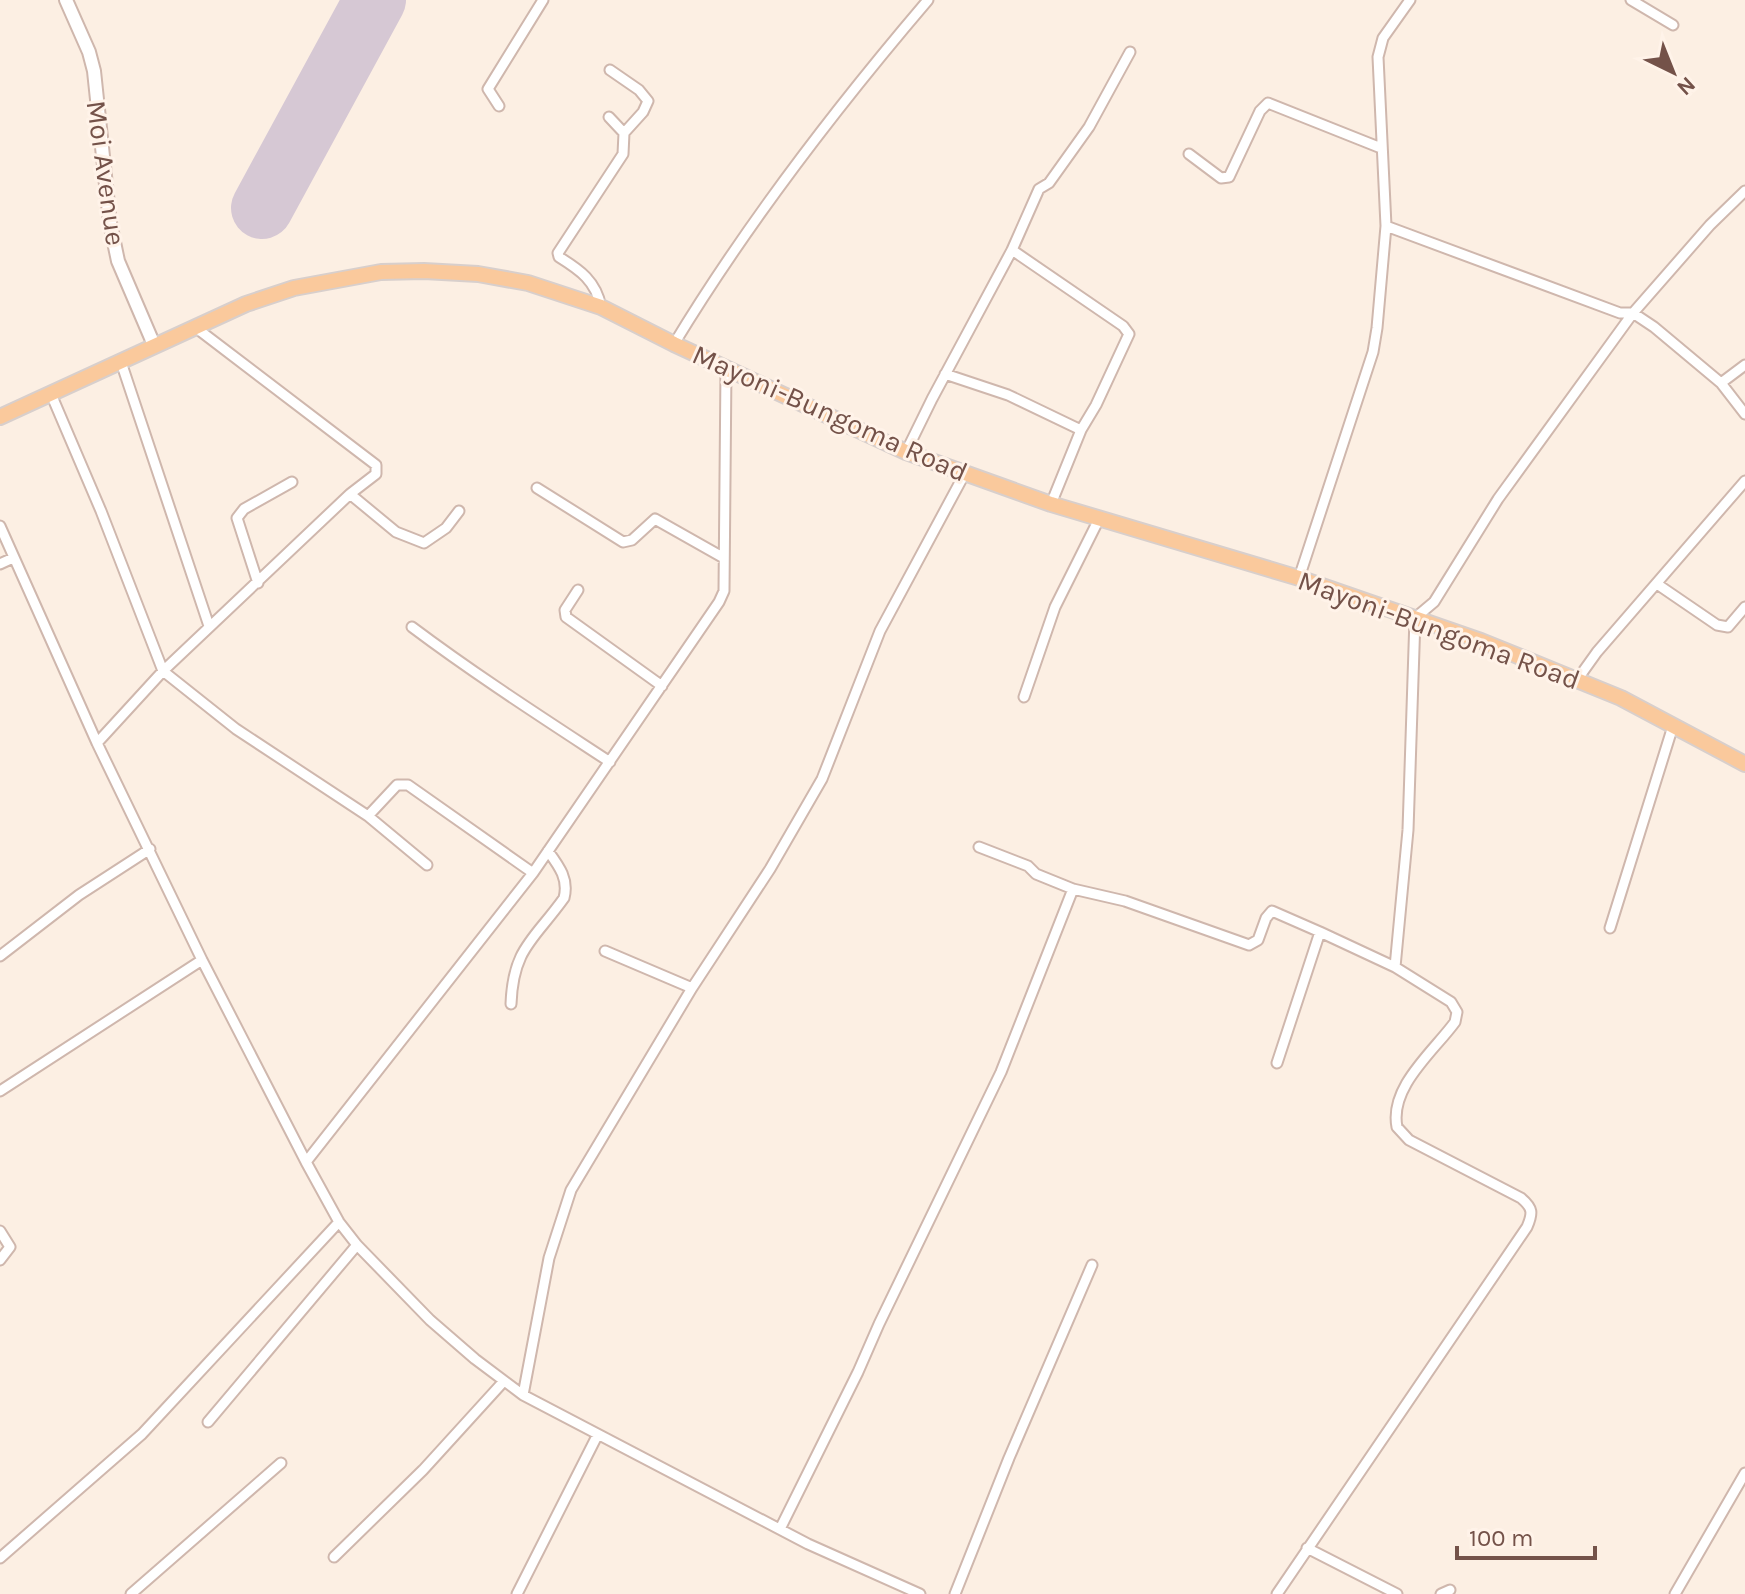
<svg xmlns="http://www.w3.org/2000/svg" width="1745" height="1594" font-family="Karla,sans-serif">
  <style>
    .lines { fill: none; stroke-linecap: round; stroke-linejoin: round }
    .runway { stroke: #d6c8d4; stroke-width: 62 }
    .minor-casing { stroke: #cfb7ad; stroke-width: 13 }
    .tertiary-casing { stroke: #cfb7ad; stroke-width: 16 }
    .primary-casing { stroke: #d8cfcc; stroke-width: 18 }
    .minor { stroke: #fff; stroke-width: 9 }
    .tertiary { stroke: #fff; stroke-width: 12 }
    .primary { stroke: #fac99c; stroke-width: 14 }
    .labels { text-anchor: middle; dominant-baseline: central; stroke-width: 6; stroke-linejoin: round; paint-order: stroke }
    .street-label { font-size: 28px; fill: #745249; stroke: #fff3e9 }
  </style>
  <rect width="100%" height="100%" fill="#fcefe3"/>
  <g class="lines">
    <path class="runway" d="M262,208L375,0"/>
    <defs>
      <path id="minor" d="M1631,0L1673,25
        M610,70L639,90L648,101L643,112L624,133
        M499,106L488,89L543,0
        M1189,154L1221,178L1229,177L1260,111L1268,103L1381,148
        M1386,226L1620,313H1633L1654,327L1721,383L1745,414
        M601,307C596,281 580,270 559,257L558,253L623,154L624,133L609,117
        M674,344C748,222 835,109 928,0
        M121,362L209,626
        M945,374L1008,395L1081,430
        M1721,383L1745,365
        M51,394L101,511L163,671L236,729L368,816L427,865
        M906,452L932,399L1012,250
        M537,488L623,542L632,540L655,519L724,558
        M350,494L396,532L424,543L446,528L459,511
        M1051,504L1081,430L1096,405L1129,334L1123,326L1012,250L1039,189L1049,183L1089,127L1130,52
        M0,526L97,743L202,960L306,1162L339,1222L357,1245L430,1320L475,1359L523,1395L808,1544L920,1594
        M0,564L13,558
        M1299,578L1373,352L1377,328L1386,226L1378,57L1383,38L1410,0
        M258,583L237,518L244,509L292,482
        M1657,584L1717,625L1728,627L1745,607
        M578,590L565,610L566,617L662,686
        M412,627C476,675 543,718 610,762
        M1577,680L1597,652L1745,481
        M1024,697L1055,607L1099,519
        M97,743L163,671L350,494L376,474V465L195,327
        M368,816L397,785H408L533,873
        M979,847L1028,866L1036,874L1073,889L1125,901L1249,945L1258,940L1266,918L1272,911L1320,932L1277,1063
        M1610,928L1673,726
        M605,951L692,988
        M0,956L79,895L150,849
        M1395,967L1408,830L1415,618L1434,602L1498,499L1633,313L1710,225L1745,191
        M511,1004C513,948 534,940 564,898C569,879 559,866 548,851
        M0,1091L202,960
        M306,1162L533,873L719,602L724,591L726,368
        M0,1231L10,1247L0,1260
        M523,1395L549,1258L571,1190L692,988L770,869L822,779L880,631L965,473
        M208,1422L357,1245
        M780,1529L858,1372L879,1324L1001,1072L1073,889
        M1307,1548L1397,1594
        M334,1557L423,1470L504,1381
        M0,1558L142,1434L339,1222
        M131,1594L281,1463
        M517,1594L597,1436
        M955,1594L1009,1458L1092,1265
        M1277,1594L1527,1227C1533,1213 1533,1208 1521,1198L1409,1140L1397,1127C1389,1087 1434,1051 1455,1022L1457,1012L1451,1002L1395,967L1320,932
        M1441,1594L1450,1590
        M1675,1594L1745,1473"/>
      <path id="tertiary" d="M66,0L89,52L94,71L110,223L118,261L154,345"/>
      <path id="primary" d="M0,417L246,304L294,288L381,272L424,271L478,274L528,283L601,307L674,344L906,452L1051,504L1299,578L1481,641L1621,698L1745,764"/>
    </defs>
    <use href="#minor" class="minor-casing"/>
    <use href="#tertiary" class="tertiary-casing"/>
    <use href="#primary" class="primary-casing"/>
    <use href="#minor" class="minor"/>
    <use href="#tertiary" class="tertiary"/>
    <use href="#primary" class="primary"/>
  </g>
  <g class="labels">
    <g class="street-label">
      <text transform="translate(106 173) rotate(82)">Moi Avenue</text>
      <text transform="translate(830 413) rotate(24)">Mayoni-Bungoma Road</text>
      <text transform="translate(1439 630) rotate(20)">Mayoni-Bungoma Road</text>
    </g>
  </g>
  <g transform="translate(1673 72) rotate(137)" stroke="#fff3e9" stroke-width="6" paint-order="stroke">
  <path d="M0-6L14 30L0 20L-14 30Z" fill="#745249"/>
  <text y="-12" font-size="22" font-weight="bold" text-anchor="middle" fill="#745249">N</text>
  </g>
  <path d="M1457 1546v12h138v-12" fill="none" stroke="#745249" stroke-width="4"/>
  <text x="1469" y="1546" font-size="24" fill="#745249" stroke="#fff3e9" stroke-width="6" paint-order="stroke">100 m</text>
</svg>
